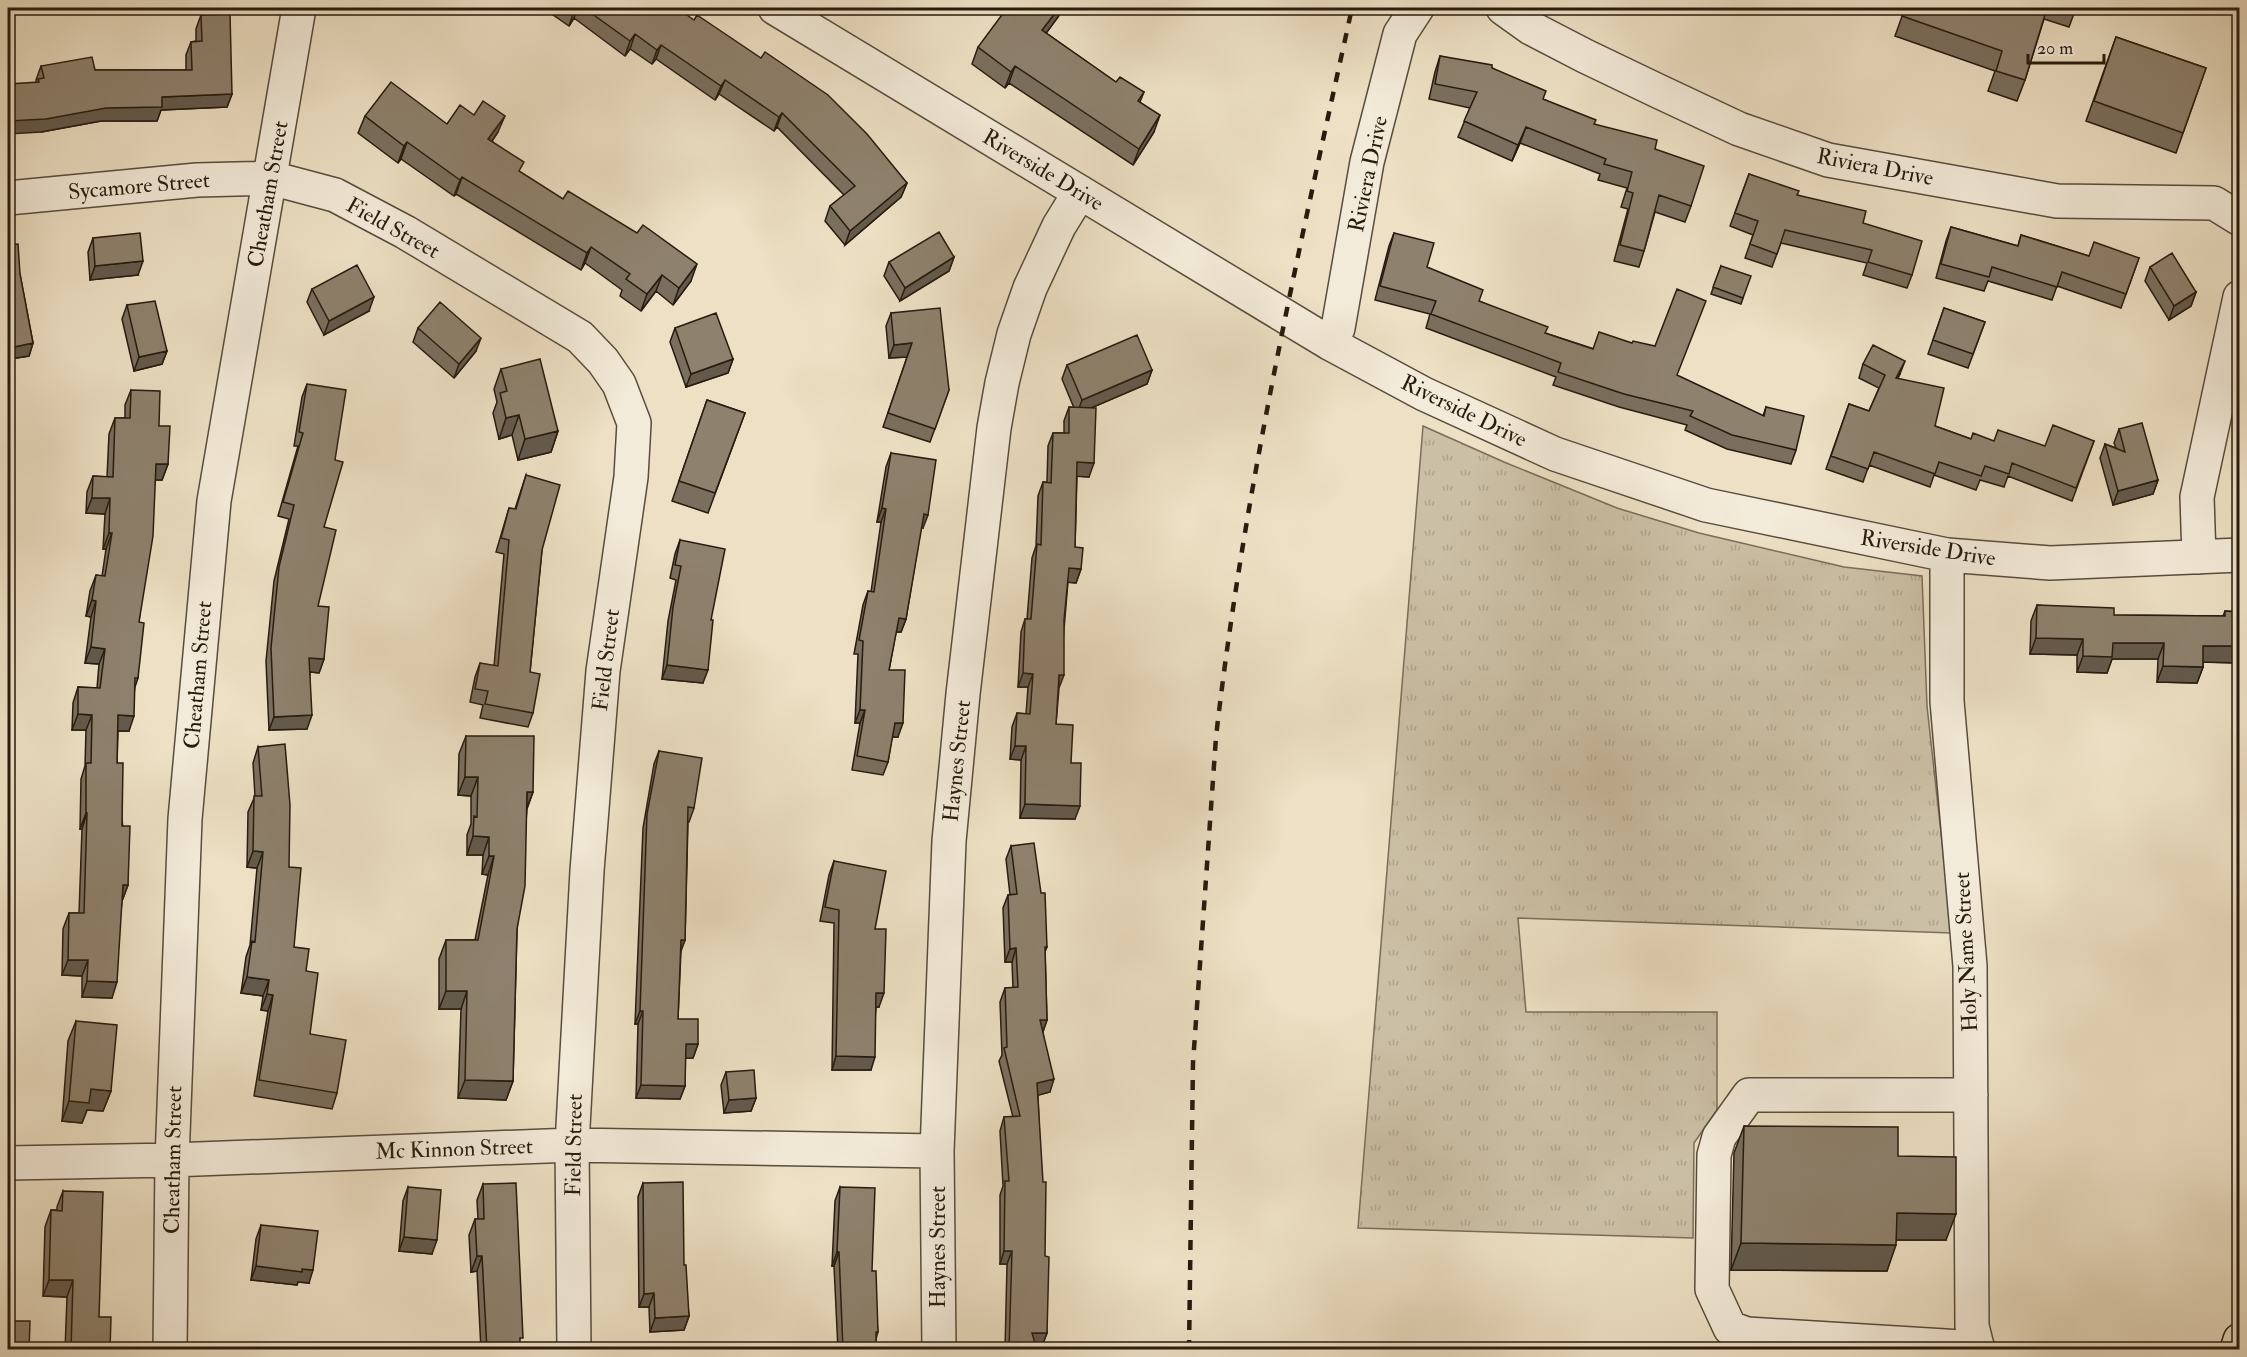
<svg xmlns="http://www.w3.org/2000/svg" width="2247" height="1357" font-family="'IM FELL Double Pica',serif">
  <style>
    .grass { fill: url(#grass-tufts); stroke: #796d5a; stroke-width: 1.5 }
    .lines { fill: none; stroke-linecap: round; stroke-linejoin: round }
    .minor-casing { stroke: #584c3c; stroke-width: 36 }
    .major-casing { stroke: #271b0f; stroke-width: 36 }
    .minor { stroke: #f3ebd9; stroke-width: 33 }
    .major { stroke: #ede0c4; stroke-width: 33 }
    .rail { stroke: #271b0f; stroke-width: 4.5; stroke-dasharray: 10 10; stroke-linecap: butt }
    .wall { fill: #7a6f5e; stroke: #271b0f; stroke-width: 1.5 }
    .shaded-wall { fill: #635a4c; stroke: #271b0f; stroke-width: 1.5 }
    .building { fill: #8e816d; stroke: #271b0f; stroke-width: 1.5 }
    .labels { text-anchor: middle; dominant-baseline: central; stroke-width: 4.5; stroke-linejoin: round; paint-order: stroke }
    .street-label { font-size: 22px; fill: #271b0f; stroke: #f3ebd9 }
  </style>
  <defs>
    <pattern id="grass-tufts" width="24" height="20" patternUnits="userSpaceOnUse" patternTransform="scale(1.5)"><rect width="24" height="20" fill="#cbbfa5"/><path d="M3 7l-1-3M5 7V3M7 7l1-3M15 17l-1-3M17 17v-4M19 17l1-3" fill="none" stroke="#aea48d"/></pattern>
  </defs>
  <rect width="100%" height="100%" fill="#ede0c4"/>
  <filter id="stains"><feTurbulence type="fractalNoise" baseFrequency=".00333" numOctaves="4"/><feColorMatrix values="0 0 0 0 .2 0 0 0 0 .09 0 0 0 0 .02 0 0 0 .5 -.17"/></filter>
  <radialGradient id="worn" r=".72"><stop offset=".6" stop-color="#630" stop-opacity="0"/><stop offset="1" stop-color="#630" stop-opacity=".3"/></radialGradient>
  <path class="grass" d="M1423,426L1504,462L1617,508L1699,533L1844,567L1922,576L1927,706L1952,933L1518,918L1526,1012H1717V1110L1694,1143L1693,1238L1358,1228Z"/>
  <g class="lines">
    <defs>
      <path id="minor" d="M775,8L1331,344L1424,394L1555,454L1706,505L1947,555L2050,563L2240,555
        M1503,8L1531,28L1585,56L1658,91L1739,129L1828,160L2057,201L2214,203L2240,219
        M8,198L197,180L271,178L335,195L405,232L580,337L603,361L619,384L634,423L631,477L603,671L587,871L572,1145L574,1350
        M1331,344L1338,328L1367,162L1400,34L1417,8
        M1947,555V701L1970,966L1972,1326L1978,1350
        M2199,557L2197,497L2240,297
        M1971,1095H1749L1719,1137L1714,1155L1712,1289L1730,1328L1747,1334L1978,1348
        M8,1163L172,1160L572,1145L937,1151
        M170,1350L172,1160L185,819L214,501L299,8
        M939,1350L937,1151L949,841L963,694L994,428L1002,383L1014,334L1030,288L1059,226L1080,192"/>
      <path id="major" d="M2237,1350L2240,1340"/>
    </defs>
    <use href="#minor" class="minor-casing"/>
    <use href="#major" class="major-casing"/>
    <use href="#minor" class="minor"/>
    <use href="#major" class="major"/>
    <path class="rail" d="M1189,1350L1193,1063L1216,737C1244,491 1299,249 1352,8"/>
  </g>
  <path class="wall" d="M543,8H677L907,183L901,197L845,245L825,221L830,206L844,195L777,127L774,131L719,94L715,100L656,59L652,64L630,49L625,56L574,18L569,26Z
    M1716,8H1732L1730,12Z
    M1905,8H2076L2069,27L2044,19L2025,80L2017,101L1988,91L1995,71L1895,36Z
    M201,15L232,94L227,107L161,110L157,121H101L41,132L36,80L41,66L95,70H186V55L191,42L196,41V29Z
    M1058,17L1046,33L1116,82L1144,92L1140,102L1154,132L1133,165L1009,83L1005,88L972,64L978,47Z
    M2116,37L2206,68L2176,153L2086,121Z
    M1440,56L1492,68L1543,99L1594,124L1655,149L1691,206L1685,222L1655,212L1644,251L1639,267L1614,261L1628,209L1621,207L1627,188L1598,180L1600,174L1520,143L1512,161L1458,137L1470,108L1429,99L1435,72Z
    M474,115L498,132L492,141L520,172L691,281L673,305L656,291L641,311L620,296L622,290L585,263L581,270L456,194L454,196L401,159L398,163L358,133L365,116L447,124Z
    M1749,174L1863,223L1912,275L1907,288L1863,275L1867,263L1781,243L1772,267L1745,258L1753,235L1730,226Z
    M1951,227L2018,246L2021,235L2089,256L2139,258L2121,308L2057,286L2052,300L1988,281L1984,291L1936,278L1946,241Z
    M1394,233L1427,267L1479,301L1545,333L1677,376L1763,416L1766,407L1796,450L1791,464L1727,449L1685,430L1687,425L1619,407L1553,385L1556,377L1426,328L1430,314L1375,300L1389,246Z
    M93,238L138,275L90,280L88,252Z
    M8,245L20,274L33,343L29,356L10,359L8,347Z
    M954,257L949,271L900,301L884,276L889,262Z
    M1721,266L1743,298L1741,304L1711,294Z
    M2150,267L2196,292L2191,306L2169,320L2145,281Z
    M312,289L369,311L324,335L307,302Z
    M127,305L167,351L162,364L134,371L122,319Z
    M1944,308L1985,322L1968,368L1928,354Z
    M891,313L949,390L930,442L883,427L907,357L889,358L886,326Z
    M418,328L476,351L454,378L413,342Z
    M675,328L733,359L728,373L686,387L670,342Z
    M1863,364L1900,374L1898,378L1935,426L1971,439L2045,446L2094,441L2072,501L2008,476L2004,487L1980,480L1976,490L1934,475L1930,487L1869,465L1863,482L1826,469L1849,404L1869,411L1879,388L1859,378Z
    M1067,365L1152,370L1147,384L1091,408L1089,477L1077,476L1075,547L1081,569L1076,583L1068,582L1056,724L1071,763L1075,819L1020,818L1021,760L1010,759L1012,727L1017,713L1026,714L1028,687H1018L1021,632L1025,619H1027L1032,558L1036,546L1038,496L1043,482H1047L1048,446L1053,433H1064V421L1069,407L1074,408L1062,379Z
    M501,369L558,431L551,452L518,460L512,435L499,439L493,413L497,402L494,389Z
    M307,384L324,527L318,606L324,659L319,673L310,672L307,729L269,730L266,661L274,581L289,519L278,516L298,446H294L302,397Z
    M131,390L159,426L168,464L162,480H155L139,622L138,678L135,687L129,731H118L117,763L128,885L122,901L112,998L82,997V976L62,975L63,929L69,913H79L82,829H80L81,779L85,766L86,730H72L73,703L78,687L97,688L99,664L85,663L91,617L86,616L90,591L96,575L102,576L106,549H103L105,514L86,513L87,492L93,476L107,477L109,434L115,418H125V405Z
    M707,400L745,413L708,513L672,501Z
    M2119,429L2158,480L2153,494L2113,505L2100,458L2105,444L2116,448L2114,443Z
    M891,453L923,528H921L906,619L901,632H896L889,670L898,737H892L888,762L883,775L852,770L860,723H855L858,654H854L863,605L868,591L871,592L881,522H877L886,467Z
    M526,475L542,550L530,672L533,713L528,727L480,718L483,705L470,702L475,677L480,663L494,666L504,554L496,552L509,508L515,509Z
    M680,540L711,620L703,683L662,679L668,621L676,580L670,578L675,554Z
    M2037,605L2114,615L2223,616L2225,611L2240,612V663L2203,662V667L2197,683L2157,682L2158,659H2112L2107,673L2077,672V655L2030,654L2031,621Z
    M466,736L533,792L527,809L517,929L513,1081L506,1100L458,1098L461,1009H439V959L446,940H475L488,875L482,874L483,855H467V835L471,824V796L458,795L459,754Z
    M258,747L289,867L294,947L306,971L310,1034L337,1093L332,1109L254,1096L268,1011L261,1010L263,996L241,993L246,957L250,945L257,868L247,867L248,812L255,796L253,763Z
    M659,751L694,808L689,822H688L685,940L681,950L678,1019L698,1044L693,1058H685V1086L680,1099L636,1098L638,1024H635L643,828L654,764Z
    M1011,846L1047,947L1045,952L1047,1020L1043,1032L1050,1092L1038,1095L1047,1333L1042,1346H1036L1037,1350H1005L1007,1264H1000V1195L1003,1186L1000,1131L1004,1117H1013L999,1061L1002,1055L1000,1002L1005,988H1013L1012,962H1005L1003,908L1008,895H1010L1006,859Z
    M834,861L875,929L879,1007H876L871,1070H832L834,923L820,921L829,875Z
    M76,1021L111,1091L103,1111L87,1110L82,1123L62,1121L68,1041Z
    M726,1072L756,1098L751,1111L724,1113L721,1085Z
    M1744,1126L1898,1156L1946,1240H1896L1887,1271L1731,1270L1734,1153Z
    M643,1183L684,1265L689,1316L684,1330L650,1332L649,1307H639L638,1197Z
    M483,1184L520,1347V1350H481L477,1271L471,1272L469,1235L475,1219H478L477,1200Z
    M408,1187L432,1254L399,1251L403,1201Z
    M840,1187L872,1271L878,1332L876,1339V1350H838L834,1266H832L835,1201Z
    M63,1191L99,1317L110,1350H65L67,1297L43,1296L45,1227L51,1210H57V1207Z
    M261,1225L309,1283L298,1282L297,1285L251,1280L256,1239Z"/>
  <path class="shaded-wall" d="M577,8H578L574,18L569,26L574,11Z
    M1059,8H1061L1058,17L1036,47L1042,30Z
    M635,34L630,49L625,56L630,41Z
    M661,45L656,59L652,64L657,50Z
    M1015,66L1009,83L1005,88L1011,72Z
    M725,80L719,94L715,100L721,86Z
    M232,94L227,107L161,110L157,121H101L41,132L8,134V121L162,97Z
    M782,113L777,127L774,131L779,117Z
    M1160,115L1154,132L1133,165L1139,149Z
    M505,116L498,132L482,156L488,139Z
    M1526,127L1520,143L1512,161L1518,145Z
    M407,142L401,159L398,163L404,146Z
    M462,177L456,194L454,196L460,180Z
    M907,183L901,197L845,245L850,231Z
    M591,247L585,263L581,270L587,253Z
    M954,257L949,271L900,301L905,288Z
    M143,261L138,275L90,280L95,266Z
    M697,264L691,281L673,305L679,288Z
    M662,275L656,291L641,311L647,294Z
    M2196,292L2191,306L2169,320L2174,306Z
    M374,297L369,311L324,335L329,321Z
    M481,338L476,351L454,378L459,364Z
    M33,343L29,356L10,359L14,347Z
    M912,343L907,357L889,358L894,345Z
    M167,351L162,364L134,371L139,357Z
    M733,359L728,373L686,387L691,374Z
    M1905,361L1900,374L1891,391L1896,378Z
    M1152,370L1147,384L1077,414L1082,400Z
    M519,415L512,435L499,439L506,418Z
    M558,431L551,452L518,460L525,439Z
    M1077,462L1094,463L1089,477L1072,476Z
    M156,464H168L162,480H150Z
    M2158,480L2153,494L2113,505L2118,491Z
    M92,498H110L105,514L86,513Z
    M882,508L886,509L881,522H877Z
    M924,514L928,515L923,528H919Z
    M109,533H112L106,549H103Z
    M1069,568L1081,569L1076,583L1064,582Z
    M92,600L96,601L91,617L86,616Z
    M899,618L906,619L901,632H894Z
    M2036,638L2083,639L2077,655L2030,654Z
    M2113,643H2164L2158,659H2112L2107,673L2077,672L2083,656Z
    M2203,646H2240V663L2198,662Z
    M91,647L105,649L99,664L85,663Z
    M309,658L324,659L319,673L304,671Z
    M667,665L708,670L703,683L662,679Z
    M2163,666L2203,667L2197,683L2157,682Z
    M1023,673L1033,674L1028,687H1018Z
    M1059,675H1064L1059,688Z
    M860,710H865L860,723H855Z
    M78,714L92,715L86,730H72Z
    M118,715L134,716L129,731H112Z
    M312,715L307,729L269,730L274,717Z
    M895,723H903L898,737H890Z
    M1015,746H1026L1021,760L1010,759Z
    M465,777H478L471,796L458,795Z
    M527,792H533L526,810Z
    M1025,804L1080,806L1075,819L1020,818Z
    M86,813H87L82,829H80Z
    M473,836L489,837L483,855H467Z
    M253,851L263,852L257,868L247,867Z
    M489,856H494L488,875L482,874Z
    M123,885H128L122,901Z
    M681,940H685L680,954Z
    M1016,948L1012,962H1005L1010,949Z
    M68,960H88L82,976L62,975Z
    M247,977L269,980L263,996L241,993Z
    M87,981L117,982L112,998L82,997Z
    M446,991H467L461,1009H439Z
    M876,993H884L879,1007H871Z
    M267,994L273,995L268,1011L261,1010Z
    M640,1011H643L638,1024H635Z
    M1040,1020H1047L1042,1034Z
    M686,1044H698L693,1058H681Z
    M836,1056L875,1057L871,1070H832Z
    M1054,1079L1050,1092L1032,1097L1037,1083Z
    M465,1080L513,1081L506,1100L458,1098Z
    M641,1085L685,1086L680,1099L636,1098Z
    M91,1089L111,1091L103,1111L87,1110L82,1123L62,1121L69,1101Z
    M756,1098L751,1111L724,1113L729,1100Z
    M1897,1213L1956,1214L1946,1240H1887Z
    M404,1237L437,1240L432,1254L399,1251Z
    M1741,1243L1896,1245L1887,1271L1731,1270Z
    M1004,1251H1012L1007,1264H1000Z
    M837,1252H839L834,1266H832Z
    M477,1256H482L477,1271L471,1272Z
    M256,1266L313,1270L309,1283L298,1282L297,1285L251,1280Z
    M49,1280H73L67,1297L43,1296Z
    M654,1293L649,1307H639L644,1294Z
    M689,1316L684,1330L650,1332L655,1318Z
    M1032,1333H1047L1042,1346H1028Z"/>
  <path class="building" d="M569,8H577L574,11Z
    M584,8H677L694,20L697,15L761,58L765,52L828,95L867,134L907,183L850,231L830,206L855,186L782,113L779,117L725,80L721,86L661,45L657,50L635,34L630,41Z
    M1007,8H1059L1042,30L1116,82L1120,77L1144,92L1138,101L1160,115L1139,149L1015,66L1011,72L978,47Z
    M1905,8H2047L2025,80L1996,71L2002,51L1902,16Z
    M230,14L232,94L162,97V107L106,108L46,119L8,121V84L39,82L38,79L44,78L41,66L92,57L95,70H192L191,42L202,41L201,15Z
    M2116,37L2206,68L2183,133L2094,101Z
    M1440,56L1492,65V68L1546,91L1543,99L1596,120L1594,124L1657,140L1655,149L1704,166L1691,206L1659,195L1644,251L1620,245L1633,193L1627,191L1632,172L1604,164L1606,159L1526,127L1518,145L1464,121L1477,92L1435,84Z
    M391,82L447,124L460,105L474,115L483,101L505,116L488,139L524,162L519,171L563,199L568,191L637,233L643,225L697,264L679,288L662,275L647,294L626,279L630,274L591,247L587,253L462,177L460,180L407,142L404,146L365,116Z
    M1749,174L1799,191L1797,195L1866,211L1863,223L1922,241L1912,275L1868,262L1872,250L1785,230L1777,254L1750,244L1758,221L1735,213Z
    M1951,227L2018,246L2021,235L2089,256L2094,242L2139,258L2126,294L2062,272L2057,287L1992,267L1989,277L1941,264Z
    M939,232L954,257L905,288L889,262Z
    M140,233L143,261L95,266L93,238Z
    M1394,233L1434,243L1427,267L1483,290L1479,301L1548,327L1545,333L1593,349L1599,332L1632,343L1633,341L1655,346L1677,289L1706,301L1677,375L1764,416L1766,407L1804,416L1796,450L1732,435L1690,416L1693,411L1624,394L1558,372L1561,363L1431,314L1436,301L1380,286Z
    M18,244L20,274L33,343L14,347L8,309V245Z
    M2172,253L2196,292L2174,306L2150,267Z
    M357,265L374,297L329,321L312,289Z
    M1721,266L1751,276L1743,298L1713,287Z
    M155,301L167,351L139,357L127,305Z
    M440,302L481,338L459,364L418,328Z
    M940,308L949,390L935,429L888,413L912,343L894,345L891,313Z
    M1944,308L1985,322L1973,354L1933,340Z
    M716,313L733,359L691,374L675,328Z
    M1137,335L1152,370L1082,400L1067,365Z
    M1873,345L1905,361L1896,378L1944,388L1935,426L1971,439L1973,433L1994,441L1998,430L2045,446L2053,425L2094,441L2076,488L2012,463L2009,474L1985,466L1981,476L1939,462L1935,474L1874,452L1868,469L1831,456L1849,404L1869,411L1885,375L1863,364Z
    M540,359L558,431L525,439L519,415L506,418L500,393L507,391L501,369Z
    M307,384L346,390L335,460L343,462L324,527L336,530L318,606L329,607L324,659L309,658L312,715L274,717L271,648L279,567L294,505L283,502L303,433L299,432Z
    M131,390L160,391L159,426H170L168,464H156L153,536L139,622L144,623L138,678H135L134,716L118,715L117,763H123L122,826H130L128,885H123L117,982L87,981L88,960H68L69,913H84L87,813H86V763H91L92,715L78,714V687L100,688L105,649L91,647L96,601L92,600L96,575L105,576L112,533H109L110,498H92L93,476L113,477L115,418H130Z
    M707,400L745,413L715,493L679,481Z
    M1069,407L1096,408L1094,463L1077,462L1075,547L1083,548L1081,569L1069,568L1064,620V675H1059L1056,724L1073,725L1071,763H1081L1080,806L1025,804L1026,746H1015L1017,713L1030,714L1033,674L1023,673L1025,619H1031L1037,544L1041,545L1043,482L1051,483L1053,433H1069Z
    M2142,423L2158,480L2118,491L2105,444L2125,452L2119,429Z
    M891,453L936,460L928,515L924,514L906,619L899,618L889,670H905L903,723H895L888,762L857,756L865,710H860L863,641L859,640L868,591L874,592L886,509L882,508Z
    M526,475L560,485L542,550L530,672L540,674L533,713L485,704L488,691L475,689L480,663L498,666L509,540L501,538L509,508L516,509Z
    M680,540L725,549L711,620H713L708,670L667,665L673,607L681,566L675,565Z
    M2037,605L2114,608V615L2225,616V611L2240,612V646H2203V667L2163,666L2164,643H2113L2112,657L2083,656V639L2036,638Z
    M466,736H534L533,792H527L525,886L517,929L513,1081L465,1080L467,991H446V940H478L494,856H489V837L473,836L474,816L477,817L478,777H465Z
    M285,744L290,805L289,867L301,868L294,947L309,949L306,971L318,973L310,1034L346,1040L337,1093L259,1080L273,995L267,994L269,980L247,977L252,941L255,942L263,852L253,851L254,796H262L258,747Z
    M659,751L702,758L694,808L688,807L685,940H681L678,1019H698V1044H686L685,1086L641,1085L643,1011H640L647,814Z
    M1034,843L1041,893H1045L1047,947H1045L1047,1020H1040L1054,1079L1037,1083L1043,1182H1046L1045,1256L1049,1257L1047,1333H1032L1037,1350H1009L1012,1251H1004L1005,1181H1009L1004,1117L1020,1116L1004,1048L1007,1047L1005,988L1018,987L1016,948L1010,949L1008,895L1017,894L1011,846Z
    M834,861L886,871L875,929H886L884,993H876L875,1057L836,1056L839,910L825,907Z
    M76,1021L117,1025L111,1091L91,1089L89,1103L69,1101Z
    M8,1063H11L10,1106H8Z
    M754,1070L756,1098L729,1100L726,1072Z
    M1744,1126L1898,1127V1156L1956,1157V1214L1897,1213L1896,1245L1741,1243Z
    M683,1182L684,1265H686L689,1316L655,1318L654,1293L644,1294L643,1183Z
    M516,1183L523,1338H520V1350H487L482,1256H477L475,1219H484L483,1184Z
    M408,1187L441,1190L437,1240L404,1237Z
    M840,1187L875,1188L872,1271H876L878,1332H876V1350H843L839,1252H837Z
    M63,1191L103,1192L99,1317H111L110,1350H71L73,1280H49L51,1210L62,1211Z
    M261,1225L318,1231L313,1270L302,1269V1272L256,1266Z
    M8,1321H30L29,1350H8Z"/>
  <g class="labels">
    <g class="street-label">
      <text transform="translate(1875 167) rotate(11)">Riviera Drive</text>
      <text transform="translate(1043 170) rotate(31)">Riverside Drive</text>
      <text transform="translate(1368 174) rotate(-78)">Riviera Drive</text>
      <text transform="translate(139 186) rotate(-5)">Sycamore Street</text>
      <text transform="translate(268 194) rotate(-80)">Cheatham Street</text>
      <text transform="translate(393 228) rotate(29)">Field Street</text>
      <text transform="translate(1464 411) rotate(26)">Riverside Drive</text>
      <text transform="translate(1928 548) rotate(9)">Riverside Drive</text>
      <text transform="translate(606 660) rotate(-83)">Field Street</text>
      <text transform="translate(198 675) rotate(-85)">Cheatham Street</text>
      <text transform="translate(957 761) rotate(-84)">Haynes Street</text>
      <text transform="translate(1966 952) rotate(-93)">Holy Name Street</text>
      <text transform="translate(574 1145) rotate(-89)">Field Street</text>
      <text transform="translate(454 1149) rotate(-2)">Mc Kinnon Street</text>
      <text transform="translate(173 1160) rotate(-89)">Cheatham Street</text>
      <text transform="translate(938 1247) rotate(-90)">Haynes Street</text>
    </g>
  </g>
  <rect width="2247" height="1357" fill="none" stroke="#ede0c4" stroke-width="30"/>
  <rect x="9" y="9" width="2229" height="1339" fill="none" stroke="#271b0f" stroke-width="3"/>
  <rect x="15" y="15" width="2217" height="1327" fill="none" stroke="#271b0f" stroke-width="1.5"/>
  <path d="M2028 54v9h76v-9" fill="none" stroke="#271b0f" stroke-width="3"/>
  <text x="2037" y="54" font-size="18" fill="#271b0f" stroke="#f3ebd9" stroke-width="4.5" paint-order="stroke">20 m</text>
  <rect width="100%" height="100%" filter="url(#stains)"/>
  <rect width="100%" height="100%" fill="url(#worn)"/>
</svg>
